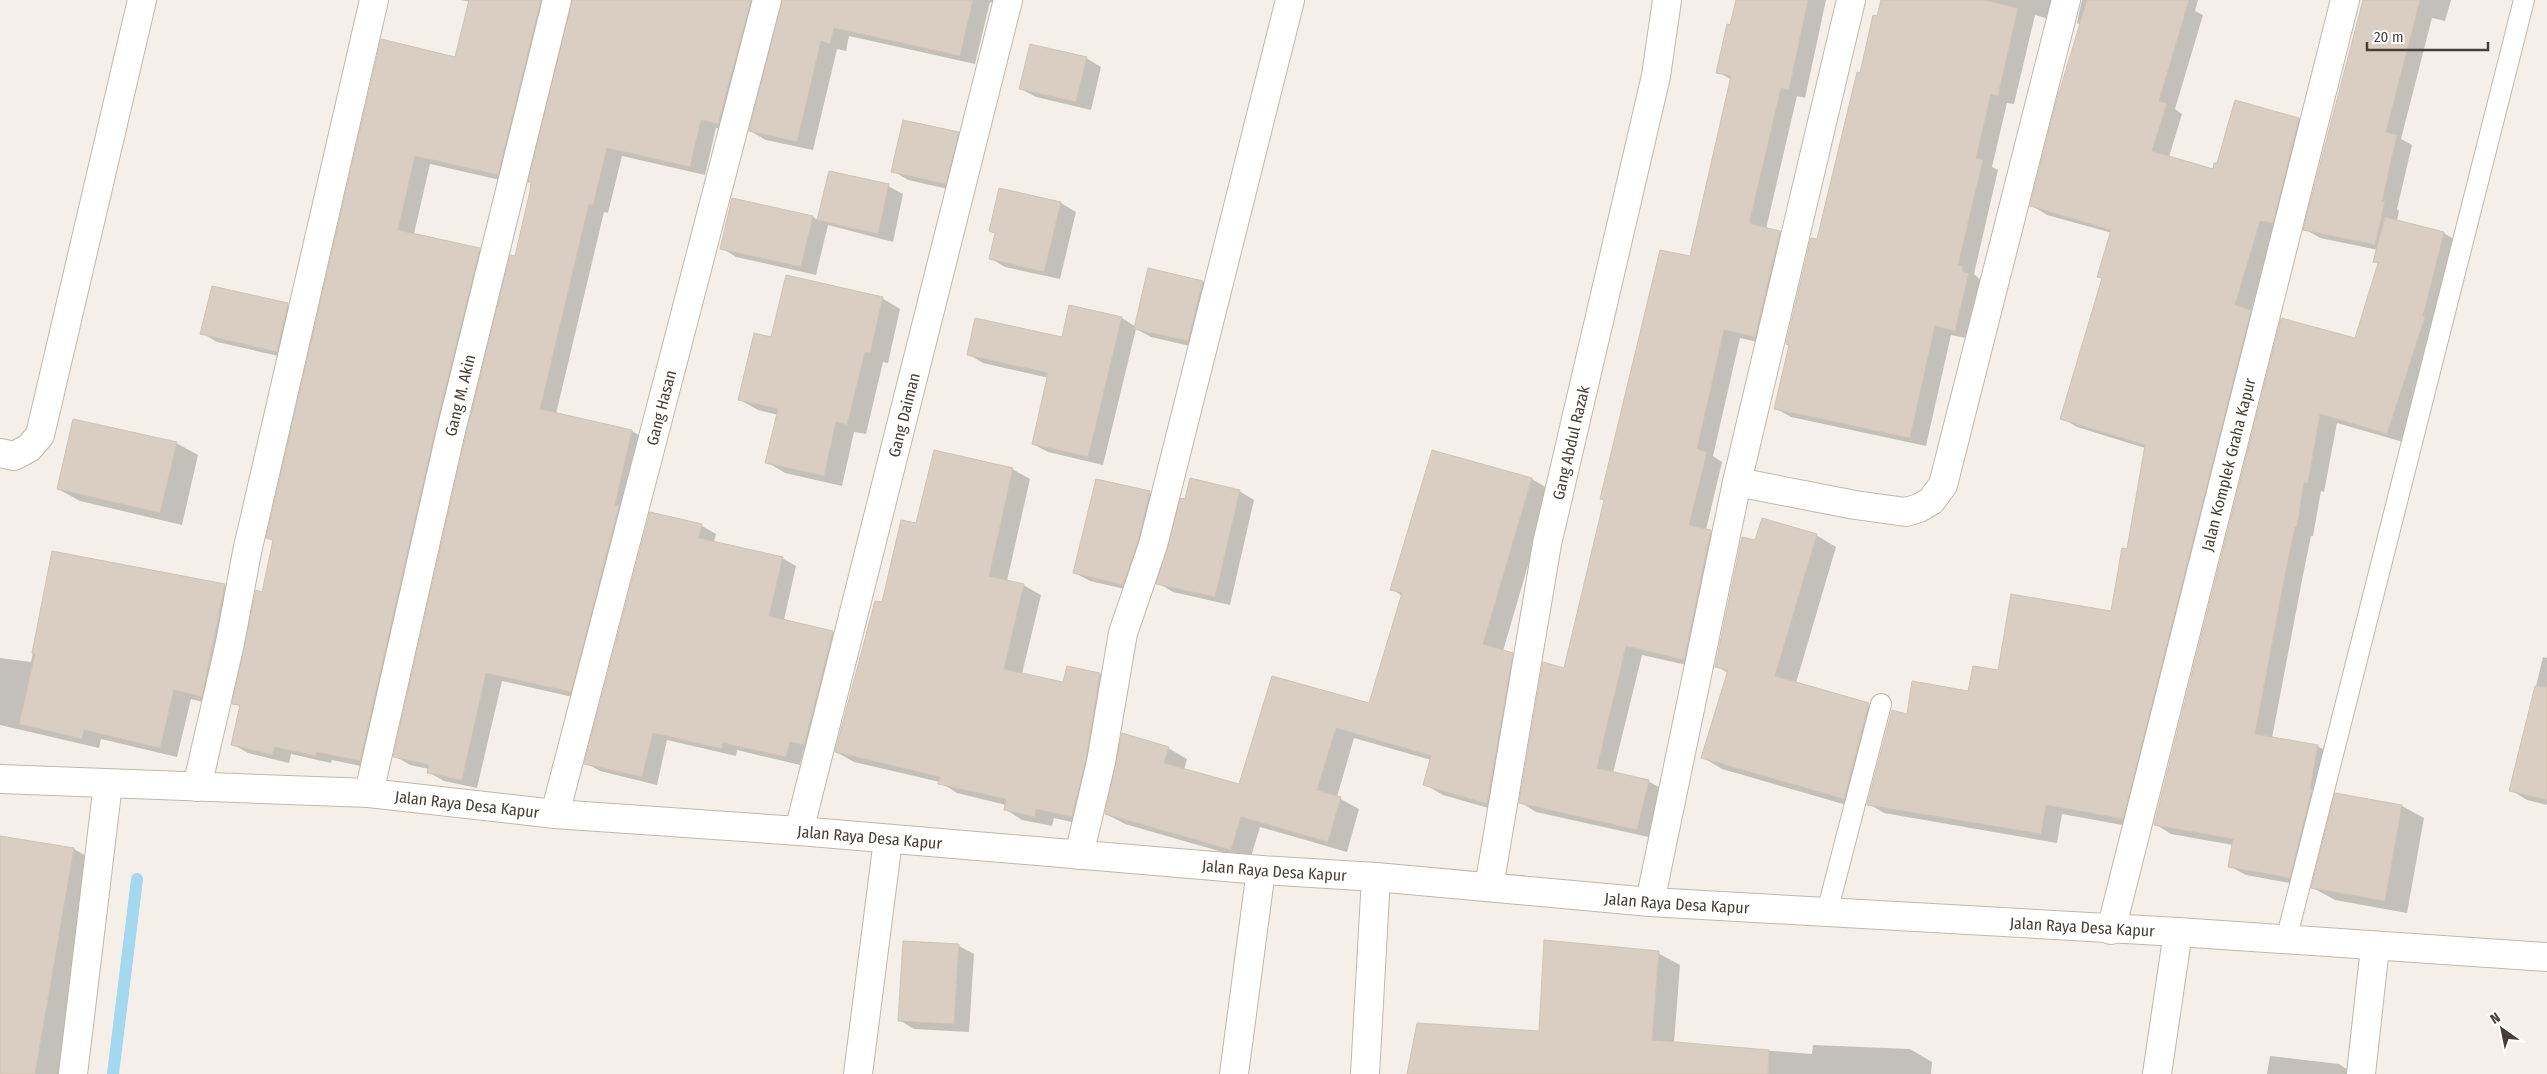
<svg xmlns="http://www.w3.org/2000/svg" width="2547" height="1074" font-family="'Fira Sans Condensed',sans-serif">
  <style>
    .shadow { fill: #0003 }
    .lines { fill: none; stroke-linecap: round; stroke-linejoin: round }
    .stream { stroke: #a6d7f0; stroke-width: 12 }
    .building { fill: #d9cec1; stroke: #d1c3b2 }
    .lane-casing { stroke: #c0b7ab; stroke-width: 22 }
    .street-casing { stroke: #c0b7ab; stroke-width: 30 }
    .lane { stroke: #fff; stroke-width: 20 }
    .street { stroke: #fff; stroke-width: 28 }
    .labels { text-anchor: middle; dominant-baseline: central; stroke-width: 4.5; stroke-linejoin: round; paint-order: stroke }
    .street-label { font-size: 16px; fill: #484037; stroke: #fff }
  </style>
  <rect width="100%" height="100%" fill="#f4f0e9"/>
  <path class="shadow" d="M461,0H560L513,183L430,164L414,234L479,250L495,258L375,769L332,760L331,763L291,754L289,763L248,753L232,744L241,707L234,703L263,593L274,541L268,537L382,41L456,58L470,2Z
    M573,0H770L734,132L716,128L705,175L622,156L608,213L604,212L556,414L632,431L647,440L586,700L502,681L477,788L444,781L428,772L429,769L410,765L395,756L516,258L532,183L530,181Z
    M783,0H997L996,4L990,2L975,64L849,36L846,51L837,49L813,150L766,140L750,131Z
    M1736,0H1826L1805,98L1797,96L1766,229L1780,232L1796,241L1771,345L1740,338L1713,456L1722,462L1706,530L1727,541L1700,668L1642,655L1613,773L1648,781L1664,790L1653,838L1536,812L1520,802L1565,669L1691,258L1732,80L1718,72Z
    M1882,0H2070L2062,23L2035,15L2014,104L2007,103L1992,167L1998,170L1974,274L1984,283L1971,339L1951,335L1926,446L1791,417L1775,408L1861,74Z
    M2082,0H2198L2195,11L2203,15L2175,109L2182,114L2169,157L2214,170L2299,119L2315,128L2276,230L2251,311L2266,320L2139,828L2062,814L2057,843L1884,813L1869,804L1908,716L1969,692L1999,672L2112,612L2128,551L2145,448L2077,427L2062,418L2103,279L2099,276L2112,233L2047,215L2031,205L2081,25L2077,23Z
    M2372,0H2451L2445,21L2432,18L2401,139L2412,145L2397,209L2399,211L2397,221L2444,233L2460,243L2403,442L2337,423L2324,492L2321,491L2313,536H2311L2303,575L2272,738L2317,746L2334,755L2306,886L2246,875L2229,866L2233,845L2171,834L2155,824L2282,319L2356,340L2379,264L2375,262L2378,250L2320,238L2305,229Z
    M1086,58L1101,67L1091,110L1036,97L1021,89Z
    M958,134L973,142L961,192L908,180L893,171Z
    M830,172L888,186L903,194L893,242L828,225L816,275L736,257L722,248L813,217L818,220Z
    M1061,203L1076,212L1060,279L1005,267L990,258L996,234L990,231Z
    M1149,270L1203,282L1218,291L1203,349L1151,337L1136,329L1103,465L1048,452L1033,444L1049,378L983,363L968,354L1063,339L1070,306L1122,318L1136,327Z
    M212,287L288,305L303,313L292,359L217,342L202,333Z
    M882,298L900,309L888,363L883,362L866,434L854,432L842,486L785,473L767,462L778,415L758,410L740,400L772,339Z
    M176,443L198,455L182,525L80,501L58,489Z
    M1012,469L1030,479L1007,581L1023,585L1041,595L1022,674L1064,684L1068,667L1100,674L1117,684L1089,826L1054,818L1052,826L1022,820L1005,809L1006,805L957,793L940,782L854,762L836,752L883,604L917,525Z
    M1532,479L1550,490L1503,651L1531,665L1506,813L1443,795L1424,784L1431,760L1354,738L1337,797L1359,809L1347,852L1260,827L1250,860L1125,824L1106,814L1168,748L1187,759L1184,770L1240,786L1370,705L1402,596L1392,589Z
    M1096,480L1150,493L1165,501L1138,592L1090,581L1075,573Z
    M1239,491L1254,500L1230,605L1173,592L1158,583Z
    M651,514L702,526L716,534L714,542L782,558L796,566L784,620L833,632L847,640L819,753L804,749L800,765L737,750L736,756L667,740L657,785L600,771L586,763Z
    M1816,535L1836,547L1796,683L1868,704L1888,716L1864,810L1722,769L1702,757L1728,673L1716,666L1756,542Z
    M53,552L225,586L242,595L219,706L191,699L177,757L101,739L99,748L0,725V658L31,662Z
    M2543,657L2547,658V805L2527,800L2511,790Z
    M2336,795L2402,806L2424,818L2407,913L2335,900L2313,888Z
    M0,837L74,849L100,864L63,1074H0Z
    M959,946L974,954L969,1032L914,1029L899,1020Z
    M1658,953L1680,965L1674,1043L1812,1054L1813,1045L1910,1049L1932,1062L1931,1074H1408L1540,1032Z
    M2270,1056L2339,1064L2354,1074H2267Z"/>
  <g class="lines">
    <path class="stream" d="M113,1074L137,879"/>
  </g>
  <path class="building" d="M469,0H541L498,175L415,156L398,230L480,248L435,431L360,761L316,752V756L275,747L273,755L231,745L240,705L232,704L256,590L262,592L273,540L266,538L381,39L455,57Z
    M572,0H751L718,124L701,120L690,167L607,148L593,205L589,204L540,409L632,430L615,505L619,506L571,692L486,673L462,780L427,773L429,765L393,757L465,439L510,255L515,256L530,191L531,182H528Z
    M782,0H973L960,56L834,28L830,44L821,41L797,142L749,131Z
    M1736,0H1808L1789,90L1781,88L1750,220L1751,224L1780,231L1755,337L1724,330L1697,449L1707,452L1689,525L1711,530L1684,660L1626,646L1597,768L1649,780L1637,830L1519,803L1543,662L1564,668L1604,500L1600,499L1660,250L1690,256L1731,76L1716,73L1727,24L1730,25Z
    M1881,0H1983L2018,8L1998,96L1991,94L1976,158L1983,160L1958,265L1963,266L1962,271L1969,273L1955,331L1935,326L1910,438L1774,409L1789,345L1786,344L1811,238L1817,239L1857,72L1860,73L1873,15L1877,16Z
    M2087,0H2189L2159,101L2167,103L2152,151L2213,169L2214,163H2217L2235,100L2299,118L2273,223L2260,221L2235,305L2251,310L2123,819L2046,805L2041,834L1867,805L1892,710L1907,714L1912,681L1968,691L1973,666L1998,670L2011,594L2111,611L2122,548L2127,549L2145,445L2060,419L2102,278L2097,277L2111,230L2030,206L2055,106Z
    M2363,0H2420L2386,132L2397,135L2382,201H2385L2375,245L2303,230Z
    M1030,44L1087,57L1076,102L1019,89Z
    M903,120L959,132L946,184L891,172Z
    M829,171L889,184L878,234L817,220Z
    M999,188L1061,202L1044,272L989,259L995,233L989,231Z
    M732,198L813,216L801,267L720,249Z
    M2385,217L2444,232L2423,316L2425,317L2387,434L2320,414L2308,483H2304L2297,527H2295L2287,565L2255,734L2318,745L2310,789H2312L2290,878L2228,867L2233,839L2154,825L2281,318L2355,338L2378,263L2373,262Z
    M1148,268L1203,281L1188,341L1134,329Z
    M786,275L883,297L870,353L865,352L847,425L836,422L824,476L765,463L778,409L738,400L754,333L771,337Z
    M212,286L288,303L277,352L200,334Z
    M1069,305L1122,317L1088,457L1032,444L1048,373L967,355L975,318L1062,337Z
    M73,419L177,442L160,513L57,489Z
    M934,450L1013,468L989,576L1024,584L1004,669L1063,682L1067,666L1100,673L1086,759L1072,817L1036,809L1035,817L1004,810L1006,799L938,784L940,777L835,752L875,601L882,602L901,520L916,523Z
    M1432,450L1532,478L1483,644L1513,653L1487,804L1423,785L1431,756L1336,728L1317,790L1341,797L1328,842L1241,817L1231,850L1105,814L1122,733L1169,747L1164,763L1239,784L1272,676L1369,703L1402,593L1390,590Z
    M1190,478L1240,490L1215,597L1156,584L1181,498L1185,499Z
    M1096,479L1150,491L1138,541L1123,585L1073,573Z
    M650,512L702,524L699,538L783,557L769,616L833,631L804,745L790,742L786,757L723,743L722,749L653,733L642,777L584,764Z
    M1762,518L1817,534L1775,676L1869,703L1844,799L1701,758L1728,670L1715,667L1742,537L1755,540Z
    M52,551L225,584L202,697L174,690L160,748L84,730L82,739L19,724L35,654L32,653Z
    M2535,686L2547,687V800L2509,791Z
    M2335,793L2402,805L2385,901L2311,888Z
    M0,836L74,848L35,1074H0Z
    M1544,940L1659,951L1652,1040L1769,1050L1768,1074H1407L1417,1023L1539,1031Z
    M903,941L959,944L954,1024L898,1021Z"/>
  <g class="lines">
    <defs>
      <path id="lane" d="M1827,912L1881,704
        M2286,940L2524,0"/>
      <g id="street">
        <path d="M0,453L14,456L29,448L40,435L142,0"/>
        <path d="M1737,482L1855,505L1906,512L1919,508L1931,501L1943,485L2066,0"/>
        <path id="s1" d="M0,779L369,793L555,814L799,831L1261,870L1376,877L1650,902L2178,932L2547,957"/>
        <path d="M197,787L230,643L247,552L374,0"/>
        <path id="s2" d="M369,793L450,435L557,0"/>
        <path id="s3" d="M555,814L767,0"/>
        <path id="s4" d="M799,831L1008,0"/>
        <path d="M1079,855L1101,762L1123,633L1153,545L1290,0"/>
        <path id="s5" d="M1489,887L1547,544L1656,76L1667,0"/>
        <path d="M1650,902L1737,482L1851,0"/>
        <path id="s6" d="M2111,930L2345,0"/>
        <path d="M73,1074L108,784"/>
        <path d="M858,1074L888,840"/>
        <path d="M1234,1074L1261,870"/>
        <path d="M1365,1074L1376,877"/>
        <path d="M2157,1074L2178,932"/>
        <path d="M2361,1074L2375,947"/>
      </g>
    </defs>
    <use href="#lane" class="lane-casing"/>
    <use href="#street" class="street-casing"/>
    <use href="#lane" class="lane"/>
    <use href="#street" class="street"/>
  </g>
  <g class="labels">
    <g class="street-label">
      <text stroke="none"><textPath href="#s2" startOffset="408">Gang M. Akin</textPath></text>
      <text stroke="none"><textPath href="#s3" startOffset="420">Gang Hasan</textPath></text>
      <text stroke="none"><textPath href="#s4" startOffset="429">Gang Daiman</textPath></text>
      <text stroke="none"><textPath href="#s5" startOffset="452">Gang Abdul Razak</textPath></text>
      <text stroke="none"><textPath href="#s6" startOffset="480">Jalan Komplek Graha Kapur</textPath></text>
      <text stroke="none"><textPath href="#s1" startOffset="468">Jalan Raya Desa Kapur</textPath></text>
      <text stroke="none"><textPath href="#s1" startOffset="872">Jalan Raya Desa Kapur</textPath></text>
      <text stroke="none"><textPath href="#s1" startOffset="1278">Jalan Raya Desa Kapur</textPath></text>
      <text stroke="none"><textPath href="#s1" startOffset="1682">Jalan Raya Desa Kapur</textPath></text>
      <text stroke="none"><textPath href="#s1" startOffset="2088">Jalan Raya Desa Kapur</textPath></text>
    </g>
  </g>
  <g transform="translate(2502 1029) rotate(327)" stroke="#ffffff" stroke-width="4" paint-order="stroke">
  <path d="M0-4L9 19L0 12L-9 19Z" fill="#484037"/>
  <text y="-8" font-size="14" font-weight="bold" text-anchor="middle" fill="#484037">N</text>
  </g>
  <path d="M2367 42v8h121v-8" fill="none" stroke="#484037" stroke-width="2.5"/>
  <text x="2374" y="42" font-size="15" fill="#484037" stroke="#ffffff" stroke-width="4" paint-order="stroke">20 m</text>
</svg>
